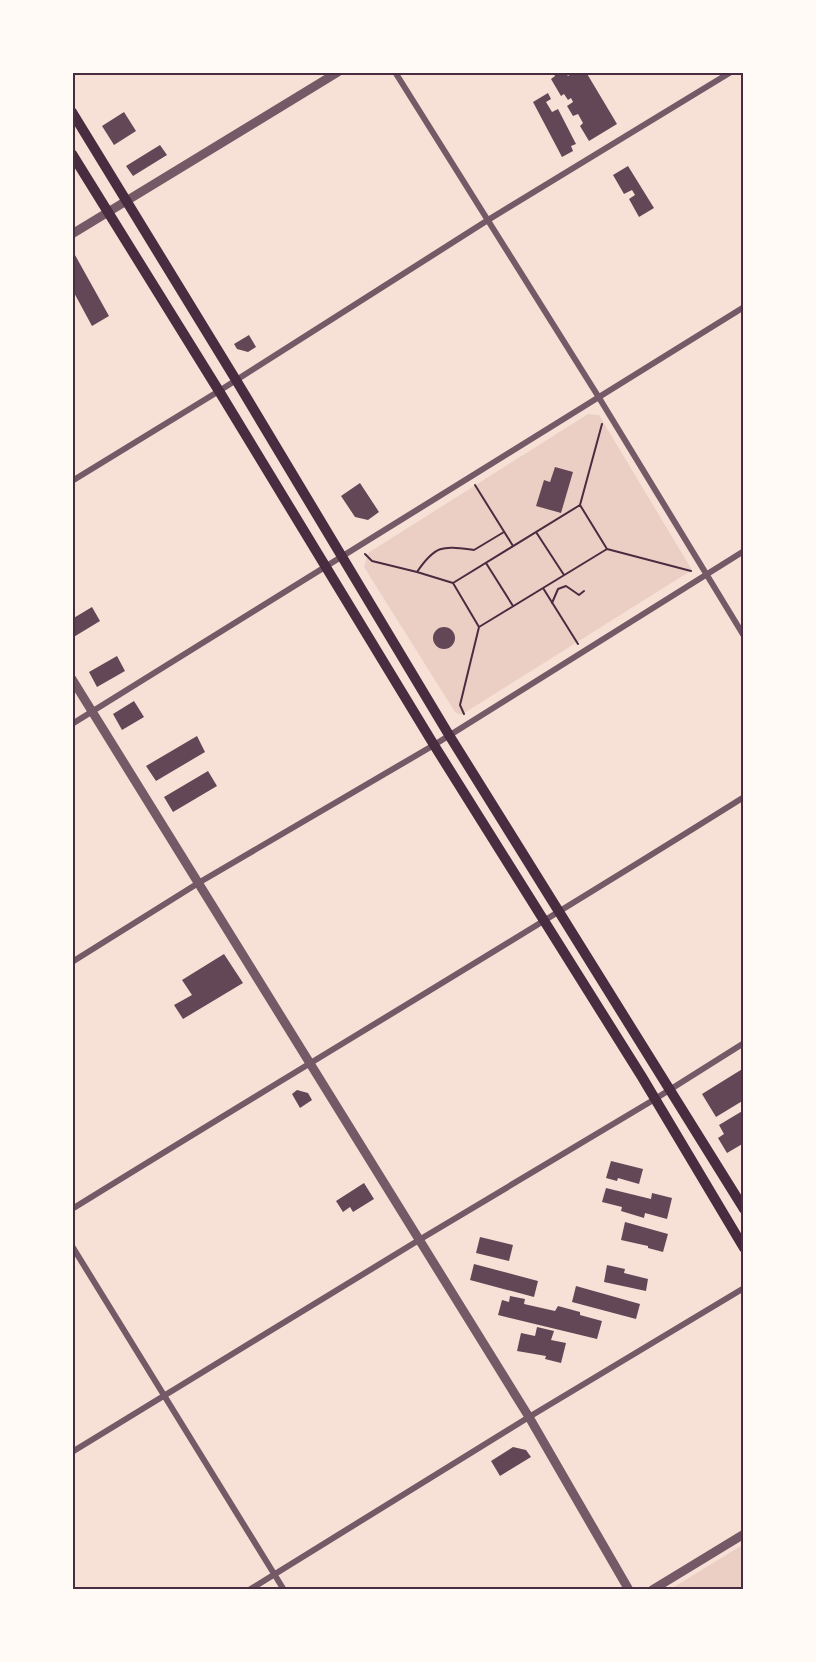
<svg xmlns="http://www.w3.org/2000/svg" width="816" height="1662" font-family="'IBM Plex Sans',sans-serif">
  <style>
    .green { fill: #ebcfc5 }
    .building { fill: #644757 }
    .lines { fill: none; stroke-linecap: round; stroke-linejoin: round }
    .path { stroke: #4a2c40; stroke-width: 2 }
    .minor { stroke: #755966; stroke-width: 6 }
    .tertiary { stroke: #755966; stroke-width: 9 }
    .secondary { stroke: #4a2c40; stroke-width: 10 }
    .neatline { fill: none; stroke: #4a2c40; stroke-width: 2 }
  </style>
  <rect width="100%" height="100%" fill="#f7e1d7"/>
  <path class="green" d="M588,414L599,415L692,570L461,715L455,712L364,567L368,553Z
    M744,1544V1590H669Z"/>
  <path class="building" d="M553,72H565L568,76L574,72H586L617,124L589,141L580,126L583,123L578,114L573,116L567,106L573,102L571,98L568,100L564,94L561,96L551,79L555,76Z
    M548,93L551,99L546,102L552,112L558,109L576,144L571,146L573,151L562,157L533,102Z
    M124,112L136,131L114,145L102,126Z
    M160,145L167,155L133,176L126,166Z
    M628,166L654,208L639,217L629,199L635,195L632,190L624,194L613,175Z
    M75,255L109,316L92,326L72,289V257Z
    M249,335L256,347L248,352L237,349L234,344Z
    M555,467L573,472L561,513L536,506L544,480L550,482Z
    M360,483L379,512L368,520L355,517L341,496Z
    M92,607L100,621L72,638V619Z
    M433 638a11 11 0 1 1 22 0a11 11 0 1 1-22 0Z
    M117,656L125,671L97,687L89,672Z
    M134,701L144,717L122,730L113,714Z
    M197,736L205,752L156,781L146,766Z
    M208,771L217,786L173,812L164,797Z
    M224,954L243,983L183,1019L174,1005L192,995L182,980Z
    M744,1068V1100L716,1117L702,1094Z
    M297,1090L308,1093L312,1100L300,1108L292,1094Z
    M744,1110V1143L727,1153L718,1138L724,1134L719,1125Z
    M611,1161L643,1169L639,1184L618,1178L617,1181L606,1178Z
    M364,1183L374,1199L353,1212L350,1207L343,1212L336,1201Z
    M606,1188L651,1199L652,1193L672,1198L667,1219L645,1213L644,1218L621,1211L622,1207L602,1202Z
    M625,1222L668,1234L663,1252L648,1248V1246L621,1240Z
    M480,1237L513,1245L509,1261L476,1253Z
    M474,1264L538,1281L534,1297L470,1280Z
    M607,1265L625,1269L624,1273L648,1279L646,1291L604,1282Z
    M576,1286L640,1304L636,1319L572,1302Z
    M510,1296L525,1299L524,1304L555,1311L558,1306L580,1312V1315L602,1321L597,1339L498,1315L502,1300L509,1302Z
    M537,1327L554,1331L551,1340L566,1343L561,1363L545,1359L546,1356L517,1351L521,1333L535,1336Z
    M513,1447L526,1450L531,1457L500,1476L491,1461Z"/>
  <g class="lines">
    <path class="path" d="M475,485L513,546
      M580,505L602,424
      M536,532L564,575
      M607,549L691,571
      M365,554L372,561L417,572L453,583
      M486,563L513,606
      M417,572C436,544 443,546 474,550L504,532
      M543,588L578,644
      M552,603L558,589L566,586L579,595L584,591
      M464,714L460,705L479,627L607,549L580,505L453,583L479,627"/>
    <path class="minor" d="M395,72L598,396L744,636
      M72,481L219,391L488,220L731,72
      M72,724L744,307
      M72,962L200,882L434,745L744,551
      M72,1209C295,1071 521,937 744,797
      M72,1246L284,1590
      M72,1452L419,1240L655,1099L744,1043
      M249,1590L529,1417L744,1288"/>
    <path class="tertiary" d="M72,234L338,72
      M72,679L529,1417L629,1590
      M652,1590L744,1534"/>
    <path class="secondary" d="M72,112L236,380L449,735L744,1209
      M72,154L219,391L434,745L642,1077L744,1248"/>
  </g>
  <rect width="816" height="1662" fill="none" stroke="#fffaf5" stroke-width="147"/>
  <rect x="74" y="74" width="668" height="1514" class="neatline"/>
</svg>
